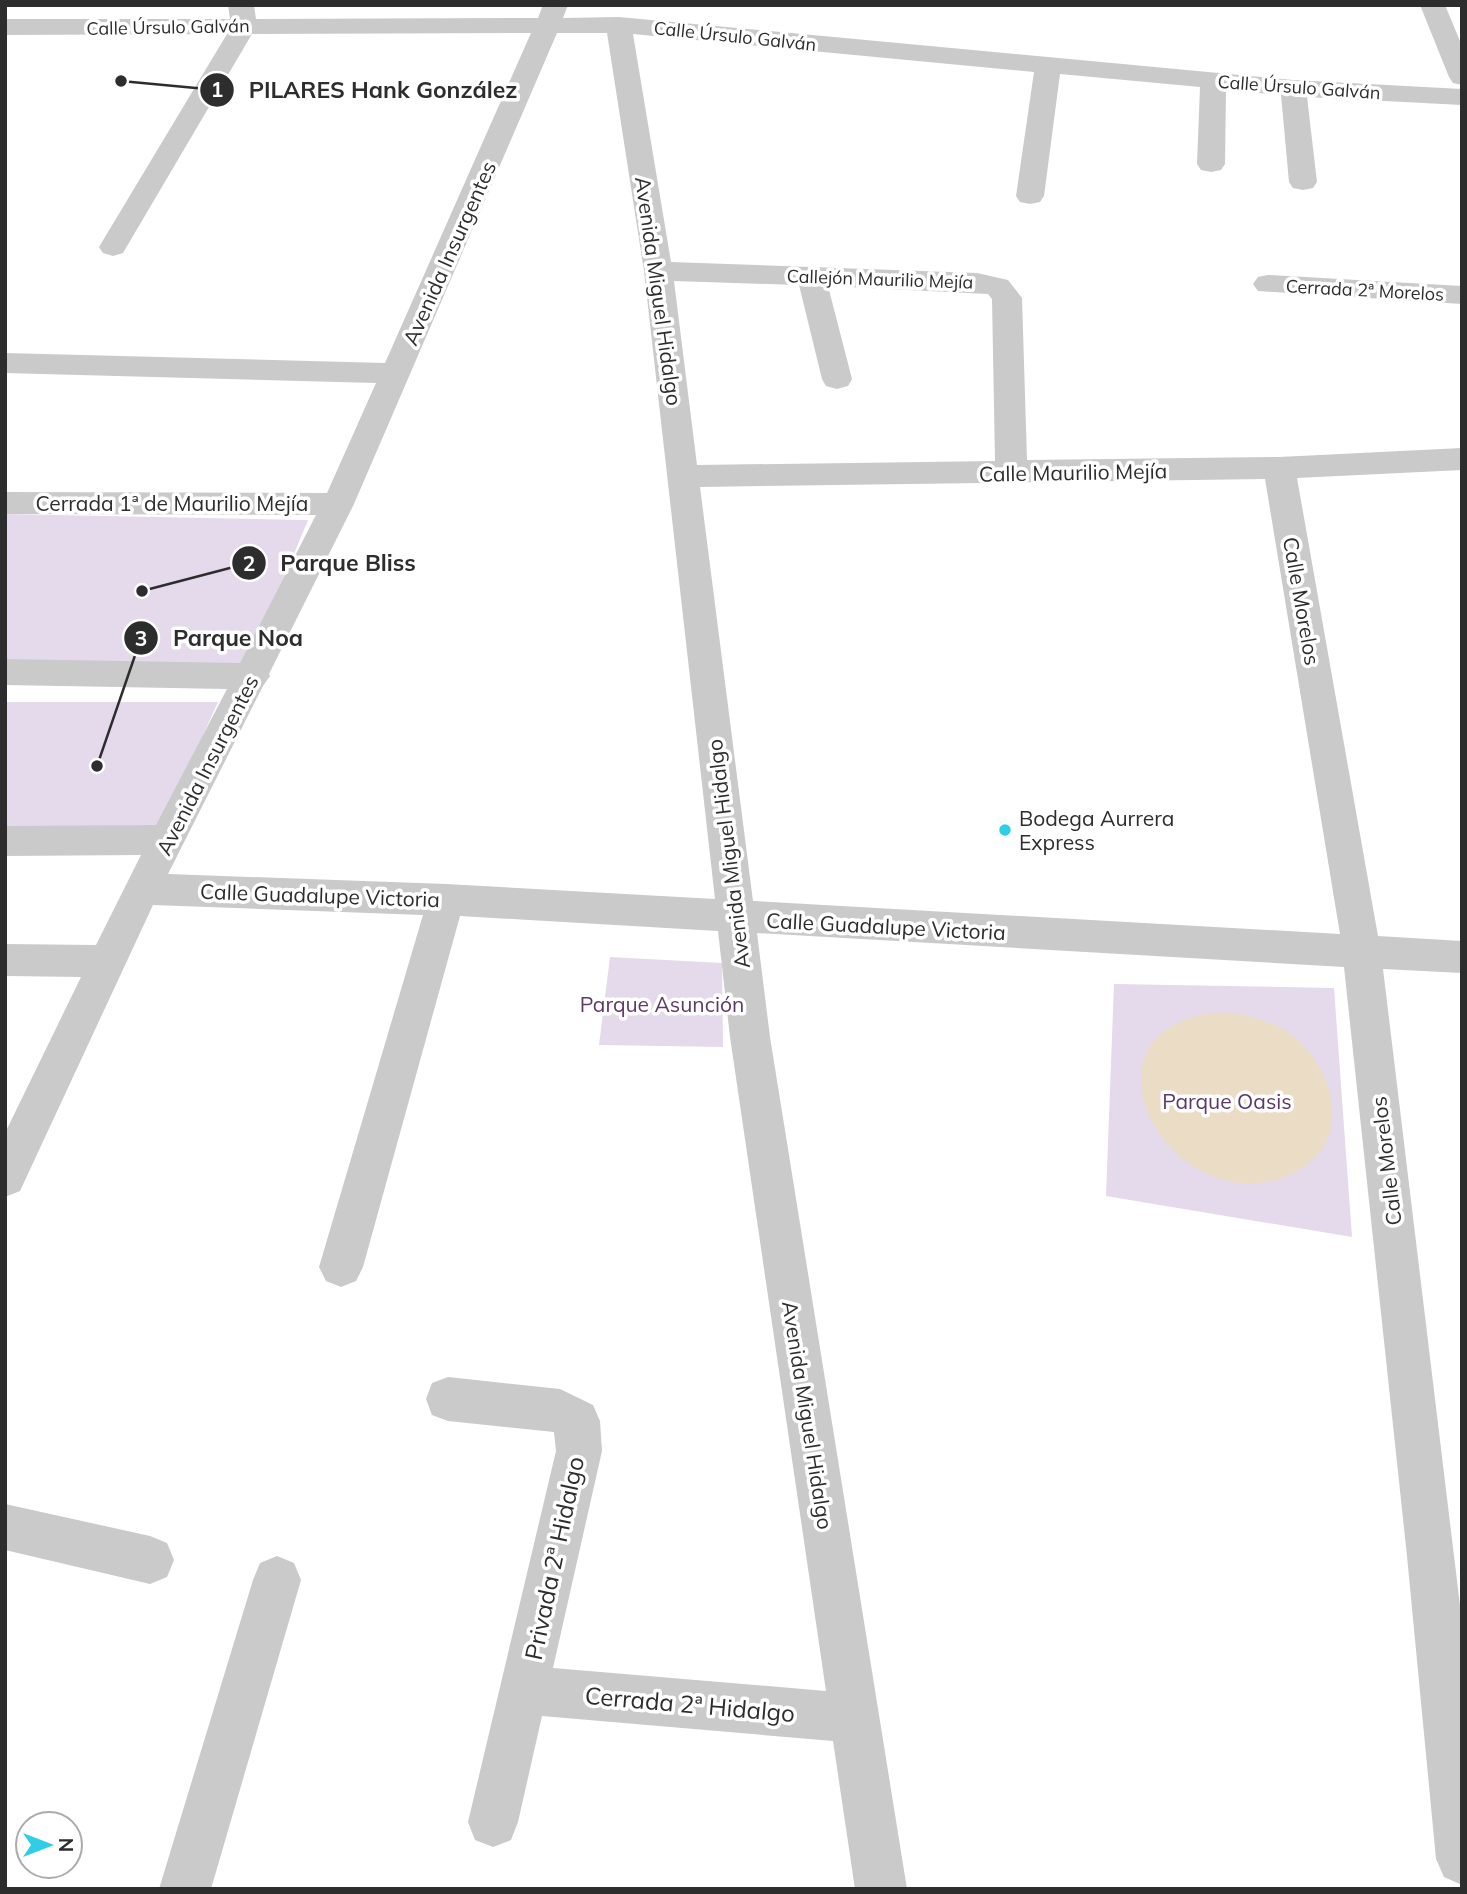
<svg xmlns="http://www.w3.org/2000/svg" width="1467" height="1894" font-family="Mulish,sans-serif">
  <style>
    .green { fill: #e5daeb }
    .water { fill: #ebdcc6 }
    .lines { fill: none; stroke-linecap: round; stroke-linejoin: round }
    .minor { fill: #cacaca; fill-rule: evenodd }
    .poi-dot { fill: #2dcee6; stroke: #fff; stroke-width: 2.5 }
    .labels { text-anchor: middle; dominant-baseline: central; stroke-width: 7; stroke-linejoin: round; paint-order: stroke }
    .far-street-label { font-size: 18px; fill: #2d2d2d; stroke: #fff }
    .street-label { font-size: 21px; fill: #2d2d2d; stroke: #fff }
    .poi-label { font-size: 21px; fill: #2d2d2d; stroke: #fff; text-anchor: start }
    .park-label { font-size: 21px; fill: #5c3a68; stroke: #fff }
    .near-street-label { font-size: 24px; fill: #2d2d2d; stroke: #fff }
    .leader { fill: none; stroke: #2d2d2d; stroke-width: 2.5 }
    .callout-dot { fill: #2d2d2d; stroke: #fff; stroke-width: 2.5 }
    .mark-label { font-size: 21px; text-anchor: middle; font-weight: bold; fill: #fff }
    .callout-label { font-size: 23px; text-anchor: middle; font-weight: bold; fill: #2d2d2d; stroke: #fff; stroke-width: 7; stroke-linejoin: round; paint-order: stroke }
  </style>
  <rect width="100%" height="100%" fill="#fff"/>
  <path class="green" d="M5,514L308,520L247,668L5,662Z
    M5,702H218L160,830L5,841Z
    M610,957L722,963L723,1047L599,1045Z
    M1114,984L1334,988L1352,1237L1106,1196Z"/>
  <path class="water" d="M1237,1013C1258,1019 1283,1025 1299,1041C1341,1081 1350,1151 1287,1176C1171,1222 1071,1040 1205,1014C1215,1012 1227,1013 1237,1013Z"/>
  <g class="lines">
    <path class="minor" d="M228,5H254L256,19L538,18L543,5H568L563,18L619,17L1293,80L1462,89V105L1307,97L1317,182L1313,188L1303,190L1293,188L1289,182L1281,95L1226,90L1225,164L1221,170L1211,172L1201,170L1197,164L1200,87L1060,74L1044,196L1040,202L1030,204L1020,202L1016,196L1034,72L633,34L671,262L977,273L1008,280L1022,298L1027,460L1279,457L1462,448V470L1297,478L1378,936L1462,941V973L1383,969L1462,1622V1885L1444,1877L1436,1859L1407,1556L1344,967L757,933L770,1037L907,1889H855L833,1741L542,1716L518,1822L511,1840L493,1847L475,1840L468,1822L556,1451L554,1432L448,1421L432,1415L426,1399L432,1383L448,1377L560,1389L593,1405L600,1421L602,1451L553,1668L826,1691L730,1037L718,931L460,916L363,1267L356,1281L341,1287L326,1281L319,1267L423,915L153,905L20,1191L5,1197V1133L81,977L5,976V944L96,945L141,855L5,856V826L156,825L227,689L5,685V659L240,663L316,515L5,514V492L327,493L376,383L5,373V353L385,363L531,33L252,34L123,253L113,256L103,253L99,247L227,34L5,35V19H230ZM557,33H607L644,271L715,899L446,884L168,874L263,686L270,676L269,674L354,504ZM674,281L799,285L822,379L826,386L837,389L848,386L852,379L828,286L988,294L992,299L995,461L697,465ZM1265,479L1340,934L753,901L700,487Z
      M1420,5H1445L1462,46V85L1453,83L1449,77Z
      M1268,275L1462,286V304L1258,291L1253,284L1258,277Z
      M5,1504L150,1536L167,1543L174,1560L167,1577L150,1584L5,1550Z
      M277,1556L294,1563L301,1580L211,1889H159L253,1580L260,1563Z"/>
  </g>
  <circle class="poi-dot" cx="1005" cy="830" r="7"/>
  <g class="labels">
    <g class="far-street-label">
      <text transform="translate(168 27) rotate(-1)">Calle Úrsulo Galván</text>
      <text transform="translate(735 36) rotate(6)">Calle Úrsulo Galván</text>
      <text transform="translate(1299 87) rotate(4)">Calle Úrsulo Galván</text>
      <text transform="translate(880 279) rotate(2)">Callejón Maurilio Mejía</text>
      <text transform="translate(1365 290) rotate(3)">Cerrada 2ª Morelos</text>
    </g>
    <g class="street-label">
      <text transform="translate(449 253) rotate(-66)">Avenida Insurgentes</text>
      <text transform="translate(659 291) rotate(82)">Avenida Miguel Hidalgo</text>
      <text transform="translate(1073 472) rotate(-1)">Calle Maurilio Mejía</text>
      <text x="172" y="503">Cerrada 1ª de Maurilio Mejía</text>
      <text transform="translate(1302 601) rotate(80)">Calle Morelos</text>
      <text transform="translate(207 765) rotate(-63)">Avenida Insurgentes</text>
      <text transform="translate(728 854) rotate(-97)">Avenida Miguel Hidalgo</text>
      <text transform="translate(320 895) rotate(2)">Calle Guadalupe Victoria</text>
      <text transform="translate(886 926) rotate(3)">Calle Guadalupe Victoria</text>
      <text transform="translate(1386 1161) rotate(-97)">Calle Morelos</text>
      <text transform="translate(808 1415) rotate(81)">Avenida Miguel Hidalgo</text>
    </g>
    <g class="poi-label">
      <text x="1019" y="818">Bodega Aurrera<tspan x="1019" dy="24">Express</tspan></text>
    </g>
    <g class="park-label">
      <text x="662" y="1004">Parque Asunción</text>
      <text x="1227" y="1101">Parque Oasis</text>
    </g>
    <g class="near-street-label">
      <text transform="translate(554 1558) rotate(-78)">Privada 2ª Hidalgo</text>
      <text transform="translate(690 1704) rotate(5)">Cerrada 2ª Hidalgo</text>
    </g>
  </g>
  <path class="leader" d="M121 81L217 90M142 591L249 563M97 766L141 638"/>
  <g class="callout-dot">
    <circle cx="121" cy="81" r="7"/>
    <circle cx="142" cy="591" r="7"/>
    <circle cx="97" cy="766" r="7"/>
    <circle cx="217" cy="90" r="18"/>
    <circle cx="249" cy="563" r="18"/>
    <circle cx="141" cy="638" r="18"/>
  </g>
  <g class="mark-label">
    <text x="217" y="97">1</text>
    <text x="249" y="571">2</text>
    <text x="141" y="646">3</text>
  </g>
  <g class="callout-label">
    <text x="383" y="98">PILARES Hank González</text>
    <text x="348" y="571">Parque Bliss</text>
    <text x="238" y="646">Parque Noa</text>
  </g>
  <rect width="1467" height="1894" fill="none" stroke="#2d2d2d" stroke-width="14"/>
  <g transform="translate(49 1845) rotate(90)"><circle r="33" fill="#ffffff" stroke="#ababab" stroke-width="2"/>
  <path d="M0-5L12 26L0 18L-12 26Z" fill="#2dcee6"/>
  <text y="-10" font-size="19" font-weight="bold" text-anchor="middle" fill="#2d2d2d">N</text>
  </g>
</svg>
